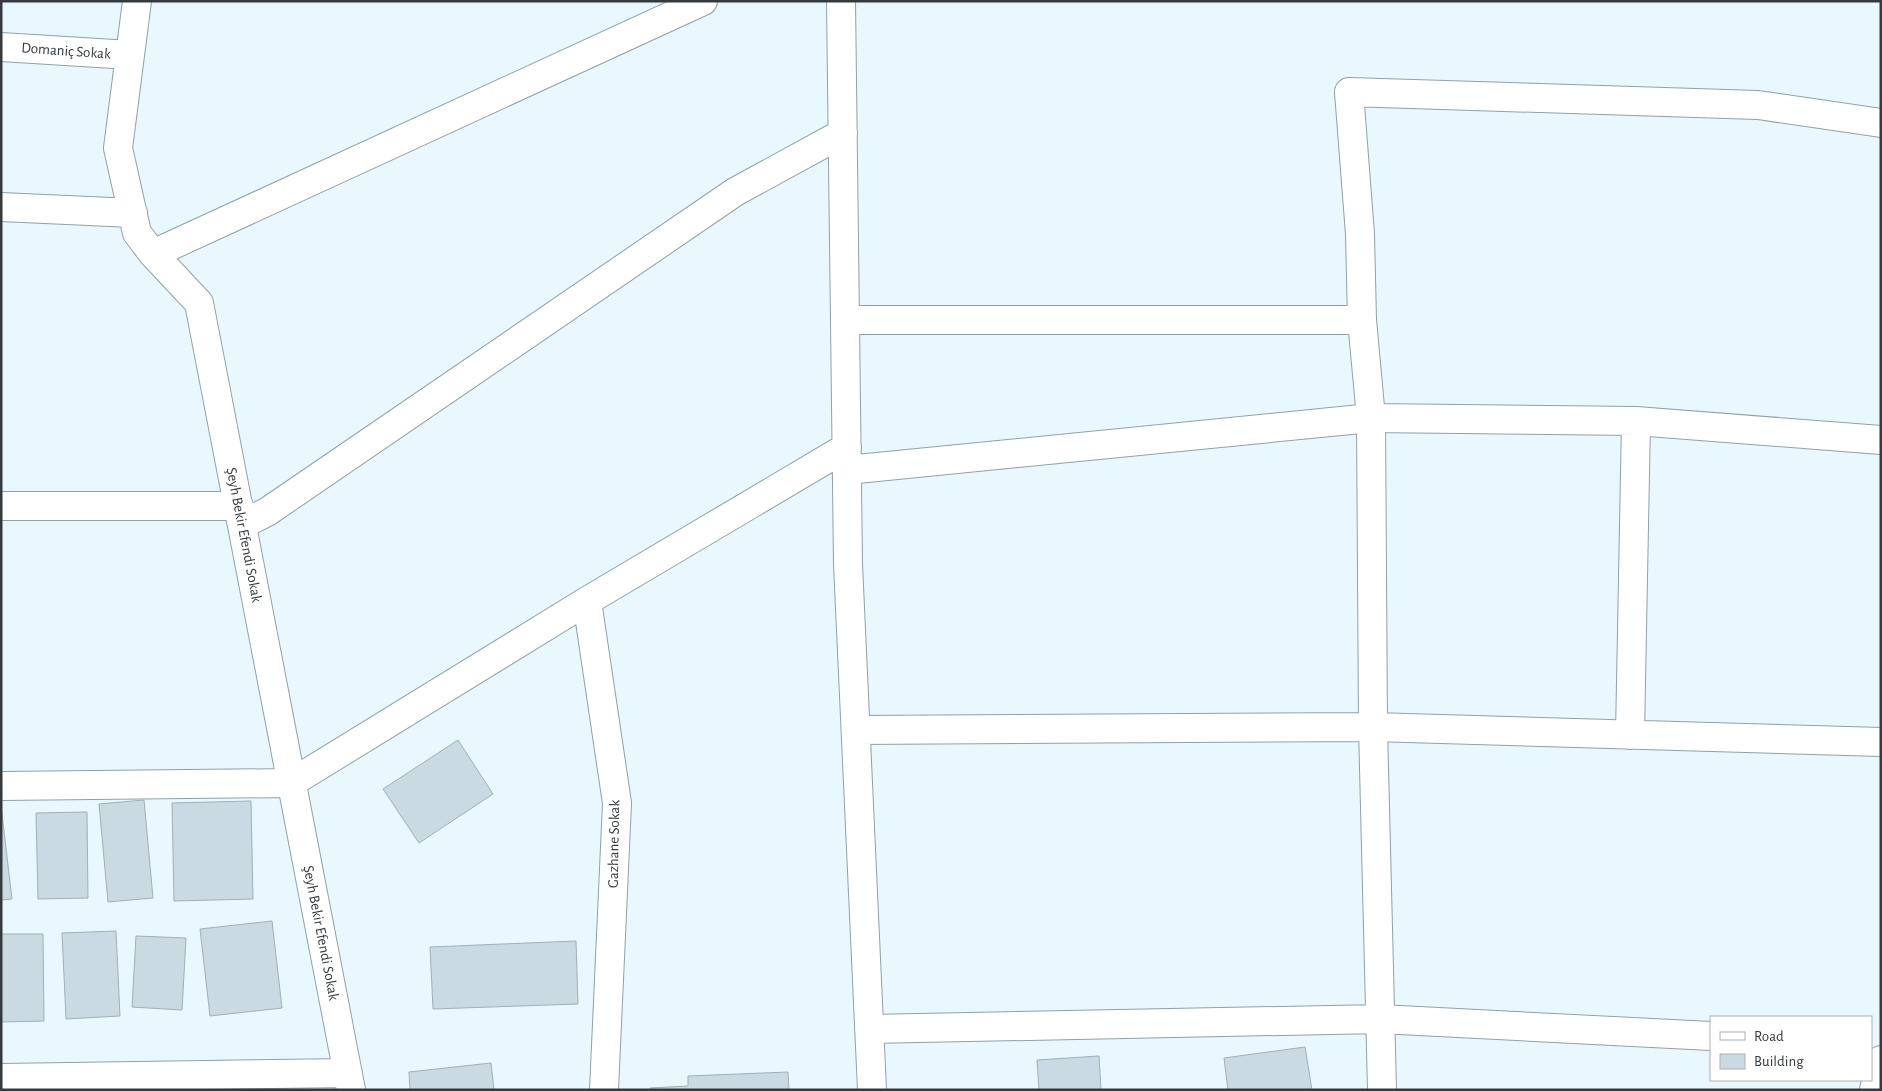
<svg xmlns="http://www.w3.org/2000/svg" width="1882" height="1091" font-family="'Alegreya Sans',sans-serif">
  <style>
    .building { fill: #c9dae3; stroke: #a0b0b8 }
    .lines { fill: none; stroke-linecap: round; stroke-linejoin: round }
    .minor-casing { stroke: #91a1a9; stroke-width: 30 }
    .minor { stroke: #fff; stroke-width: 28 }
    .labels { text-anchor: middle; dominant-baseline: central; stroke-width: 4; stroke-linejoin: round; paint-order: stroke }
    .street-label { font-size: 15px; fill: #343a3e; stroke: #fff }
  </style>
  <rect width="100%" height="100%" fill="#e9f7fe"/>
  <path class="building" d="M458,740L493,794L419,843L383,789Z
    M144,800L153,898L108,902L99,804Z
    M251,801L253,899L174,901L172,803Z
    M1,806L12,899L1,900Z
    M87,812L88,898L38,899L36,813Z
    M272,921L282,1008L210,1016L200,929Z
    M116,931L120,1016L66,1019L62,933Z
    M1,934H43L44,1021L1,1022Z
    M136,936L186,938L182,1010L132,1007Z
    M576,941L578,1004L433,1009L430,947Z
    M1305,1047L1312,1090H1228L1224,1058Z
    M1099,1056L1101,1090H1039L1037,1060Z
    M491,1063L494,1090H410L409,1072Z
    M788,1072L789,1090H650V1088L688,1086V1076Z"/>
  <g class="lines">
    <defs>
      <path id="minor" d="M137,1L118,148L137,233L153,254L199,303L351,1090
        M841,1L848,564L872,1090
        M1,47L130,55
        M1,207L133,213
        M153,254L703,1
        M845,320H1362
        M847,470L1371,418L1636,421L1881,440
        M1,506H239
        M243,524L267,512L735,192L843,133
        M587,601L617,803L604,1090
        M856,730L1373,727L1881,742
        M1630,735L1636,421
        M1,786L291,783L587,601L847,447
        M869,1029L1380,1019L1711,1036
        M1,1078L348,1073
        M1382,1090L1373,727L1371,418L1362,320L1360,234L1349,92L1758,105L1881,123
        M1874,1090L1881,1060"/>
    </defs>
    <use href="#minor" class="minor-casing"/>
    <use href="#minor" class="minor"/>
  </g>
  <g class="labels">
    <g class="street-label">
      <text transform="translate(66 51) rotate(4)">Domaniç Sokak</text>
      <text transform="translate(244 535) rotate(79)">Şeyh Bekir Efendi Sokak</text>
      <text transform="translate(614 844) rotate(-89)">Gazhane Sokak</text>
      <text transform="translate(321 933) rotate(79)">Şeyh Bekir Efendi Sokak</text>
    </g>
  </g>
  <rect width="1882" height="1091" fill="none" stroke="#343a3e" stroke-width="5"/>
  <rect x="1710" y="1016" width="162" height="65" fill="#ffffff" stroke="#aeb0b2"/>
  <rect x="1720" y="1032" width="25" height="8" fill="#ffffff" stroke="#aeb0b2"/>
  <text x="1754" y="1041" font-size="15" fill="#343a3e">Road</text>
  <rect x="1720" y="1054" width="25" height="15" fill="#c9dae3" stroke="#aeb0b2"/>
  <text x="1754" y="1066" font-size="15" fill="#343a3e">Building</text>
</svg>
